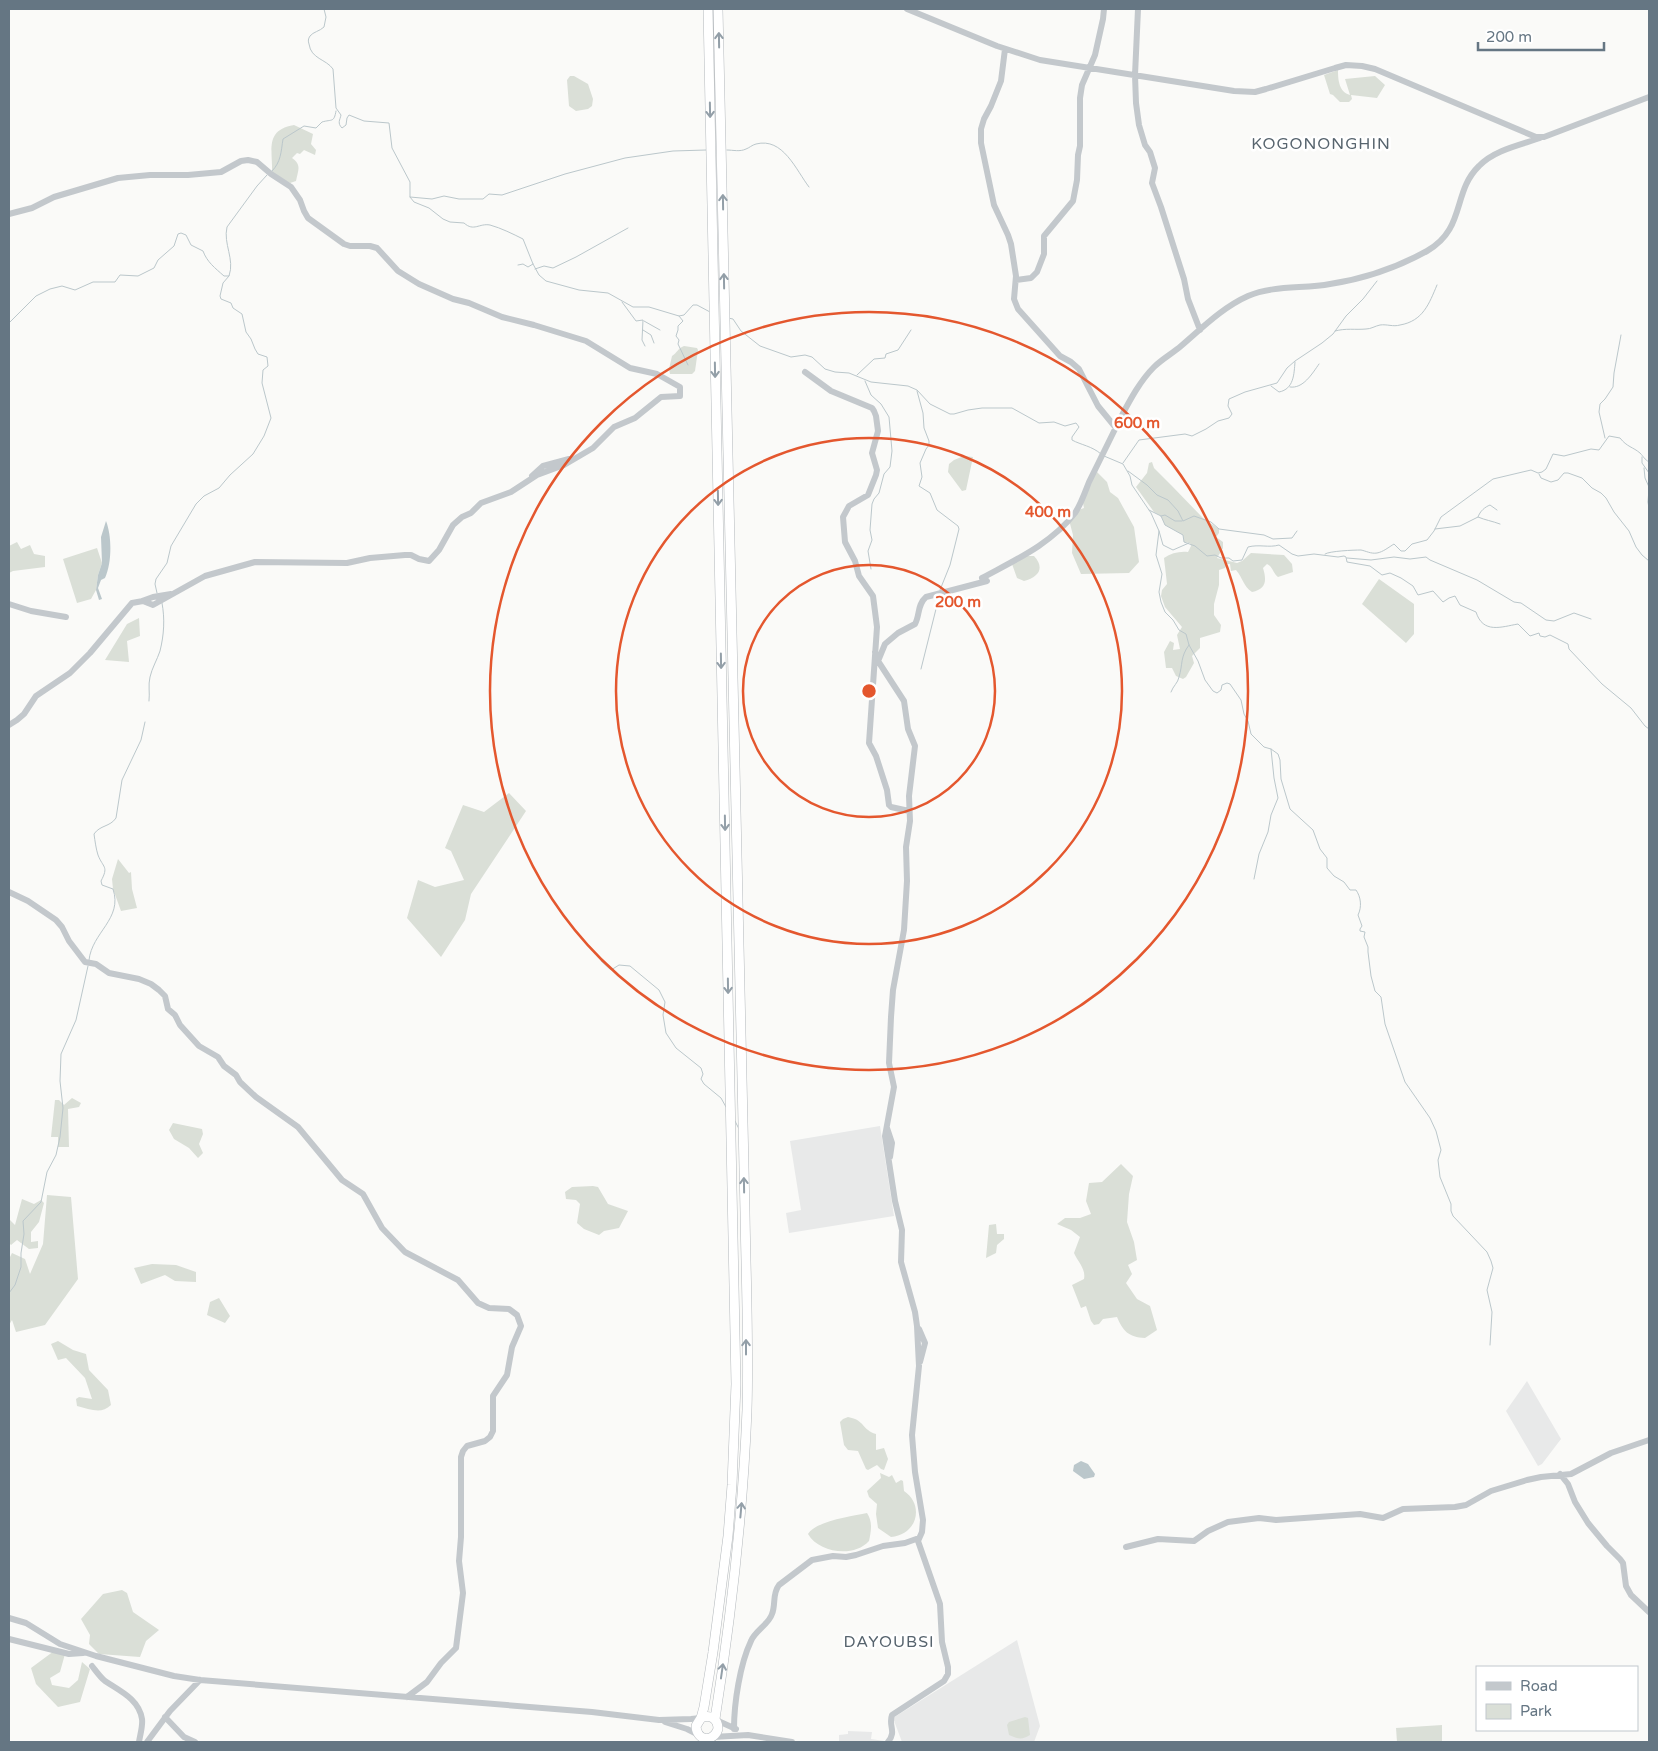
<svg xmlns="http://www.w3.org/2000/svg" width="1658" height="1751" font-family="'Varela Round',sans-serif">
  <style>
    .built { fill: #e8e9e9 }
    .green { fill: #dadfd7 }
    .water { fill: #bbc7cb }
    .lines { fill: none; stroke-linecap: round; stroke-linejoin: round }
    .stream { stroke: #bbc7cb; stroke-width: 1 }
    .highway-casing { stroke: #b4b9bd; stroke-width: 10 }
    .minor { stroke: #c3c8cc; stroke-width: 6 }
    .highway { stroke: #fff; stroke-width: 9 }
    .oneway { stroke: #939fa8 }
    .ring { fill: none; stroke: #e4572e; stroke-width: 2.5 }
    .labels { text-anchor: middle; dominant-baseline: central; stroke-width: 5; stroke-linejoin: round; paint-order: stroke }
    .quarter-label { font-size: 16px; letter-spacing: 1px; fill: #57646e; stroke: #fff }
    .centre { fill: #e4572e; stroke: #fff; stroke-width: 2.5 }
    .ring-label { font-size: 15px; text-anchor: middle; font-weight: bold; fill: #e4572e; stroke: #fff; stroke-width: 5; stroke-linejoin: round; paint-order: stroke }
  </style>
  <rect width="100%" height="100%" fill="#fafaf8"/>
  <path class="built" d="M880,1126L894,1216L789,1233L786,1213L801,1210L790,1141Z
    M1527,1381L1561,1439L1542,1464L1538,1466L1506,1411Z
    M1017,1640L1040,1726L1034,1742H902L893,1718Z
    M848,1731L872,1732L871,1739L891,1742H839V1735L848,1734Z"/>
  <path class="green" d="M1338,70C1338,80 1339,92 1350,95L1345,79L1375,76L1385,85L1377,98L1351,95L1352,99L1349,102H1340L1333,95L1330,94L1324,75Z
    M570,76H574L588,84L593,99L592,106L588,109L576,111L569,106L567,80Z
    M294,125L313,134L311,144L316,150L315,155L304,150L300,154L297,153L292,158C302,165 298,170 296,181L290,183L272,174C273,151 264,130 294,125Z
    M684,346L697,348L698,350L695,371L692,374H670L669,369L672,356C677,353 678,348 684,346Z
    M964,456L973,457L966,490L962,491L948,472L949,464L954,460Z
    M1152,462L1154,468L1171,485L1203,518L1219,529V533L1216,537L1223,542V548L1217,558L1237,563L1242,561L1251,553L1284,555L1292,564L1293,572L1278,577C1273,573 1273,567 1267,564L1263,568C1267,581 1266,589 1252,592C1243,586 1243,578 1236,570L1231,571L1230,564H1227L1225,568L1219,570V585L1214,604V615L1221,625L1220,632L1200,638V648L1192,656L1194,663L1186,677L1183,679L1176,676L1172,668H1166L1164,652L1170,641L1174,643L1173,650L1180,649L1177,635L1182,627L1165,607L1161,596L1162,590L1167,584L1164,558C1171,553 1180,551 1188,552L1191,546L1190,543L1184,542L1183,535L1165,525L1161,516L1154,512L1136,487L1147,473L1149,463Z
    M1097,472L1107,482L1110,492L1118,498L1134,527L1139,562L1129,573L1081,574L1072,553L1073,535L1069,520L1076,511L1084,508L1082,498Z
    M17,542L21,549L30,545L34,554L45,556V567L13,571L9,573V546Z
    M97,548L102,563L98,575L96,590L91,599L77,603L63,559Z
    M1024,556H1034C1045,568 1039,577 1024,581L1017,578L1012,564Z
    M1379,579L1414,604V634L1406,643L1362,604Z
    M139,618L140,636L127,641L129,662L105,660L127,624Z
    M509,793L526,811L471,894L465,920L441,957L407,918L418,880L435,887L464,880L451,851L445,848L463,805L484,812Z
    M118,859L129,873L131,872L132,889L137,908L121,911L113,889L112,879Z
    M72,1098L81,1103L79,1107L68,1109L69,1147H58V1137H51L55,1100H59L64,1105Z
    M173,1123L202,1129L203,1134L199,1144L203,1153L198,1158L189,1148L174,1139L169,1130Z
    M1121,1164L1133,1176L1129,1194L1127,1222L1134,1242L1137,1260L1128,1265L1132,1274L1126,1283L1137,1299L1150,1306L1157,1330L1145,1338C1128,1337 1123,1331 1117,1317L1103,1319L1099,1324L1094,1325L1091,1321L1086,1306L1081,1308L1072,1285L1084,1279C1086,1269 1078,1262 1074,1253L1080,1237L1071,1230L1057,1224L1065,1218H1080L1091,1214L1086,1201L1089,1183L1102,1182Z
    M593,1186L598,1187L608,1204L628,1211L619,1228L604,1231L599,1235L584,1229L577,1223L580,1204L576,1200L566,1199L565,1192L572,1187Z
    M47,1195L71,1197L78,1279L45,1325L16,1332L12,1320L9,1325V1259L12,1253L25,1259L30,1274L43,1244Z
    M22,1199L34,1204L41,1200L44,1203L39,1222L31,1232V1242L38,1241V1248L29,1249L17,1240L11,1245L9,1243V1221L10,1220L15,1225Z
    M996,1224L997,1234H1004V1239L997,1245L996,1253L986,1258L989,1225Z
    M152,1264L176,1265L196,1272V1282L175,1281L165,1275L141,1284L134,1268Z
    M219,1298L230,1316L225,1323L207,1315L210,1302Z
    M58,1341L73,1350L86,1354L89,1370L108,1390L111,1405C101,1415 90,1409 77,1406L76,1399L79,1397L92,1399L85,1378L66,1358L58,1360L51,1344Z
    M848,1417C865,1420 862,1430 876,1434V1450L884,1448L888,1459L884,1470L881,1469L877,1465L868,1470L866,1469L858,1451L848,1450L844,1445L840,1422L843,1419Z
    M880,1473L889,1477L892,1475L896,1483L901,1480L903,1481L904,1491C925,1505 917,1535 891,1537L878,1528L876,1514L877,1504L869,1497L867,1491L881,1478Z
    M867,1513C873,1522 871,1531 869,1541C854,1558 819,1553 808,1534C816,1521 852,1516 867,1513Z
    M122,1590L127,1593L133,1612L159,1630L146,1641L140,1657L99,1654L89,1644L90,1635L81,1619L103,1594Z
    M54,1651L65,1654L60,1672L50,1678L52,1685L69,1688L78,1680L82,1662L90,1669L80,1702L58,1707L36,1684L31,1668Z
    M1025,1717L1028,1718L1030,1735C1022,1740 1018,1739 1009,1735L1007,1725L1009,1722Z
    M1442,1725V1742H1397L1396,1728Z"/>
  <path class="water" d="M106,521C112,536 112,563 105,578L101,580L98,588L102,599L99,600L96,590L98,575L102,563L101,537Z
    M1081,1461L1088,1464L1095,1474L1094,1477L1084,1479L1073,1471L1074,1465Z"/>
  <g class="lines">
    <path class="stream" d="M324,9L326,17L324,27C320,31 313,32 310,36C308,39 308,41 309,44C311,59 326,59 333,69L336,108L341,115C340,120 337,123 342,128L346,125L347,118L349,115L364,121L389,123L392,148L410,182V197L414,202L429,208L443,219L450,222L464,223C474,232 479,223 490,225C501,228 513,234 523,239L533,264L539,275L546,281L579,290L608,293L633,307H649L679,316L684,315L693,305H697L710,312
      M727,150C733,150 740,152 746,149C749,148 752,145 756,144C783,137 796,170 809,187
      M272,171C281,162 281,152 283,139L304,126L316,128L322,122C332,119 334,123 336,111
      M410,197L432,199L444,196L459,199H483L489,194L502,195L565,174L625,158L673,151L706,150
      M518,265L523,264L528,267L533,264
      M535,269L544,266L553,268L576,257L628,228
      M622,302L636,321L643,320L642,340L645,346
      M679,316L683,321L678,326V330L676,336L679,340L678,344L688,365
      M728,318L733,319L741,331L760,346L791,357L805,355L812,357L825,369L835,372L849,373L871,382L908,386L917,390L930,404L950,414H954L968,410L982,408H1012L1039,423L1054,422L1065,426L1076,423L1079,427L1072,437V440C1081,445 1092,446 1101,454
      M644,321L660,330
      M9,323L36,296L50,289L62,286L75,290L93,282H115L120,275L138,276L154,268L158,260L174,246L178,234L181,233L186,235L191,245L203,251C207,262 215,268 224,276H229C235,259 223,244 227,227L257,186L267,175
      M643,330L651,335L654,343
      M1335,331C1346,328 1355,330 1366,329C1371,329 1375,326 1380,325C1387,324 1393,327 1400,325C1423,321 1429,304 1437,285
      M857,375L874,359L885,358L886,354L898,350L911,330
      M865,381L871,395L881,404L889,417L892,451L890,467L884,474L879,493L874,499L872,504L870,530L872,540L868,551L871,569
      M1271,386L1279,392C1294,389 1294,374 1295,362
      M1290,387C1303,389 1312,374 1319,364
      M917,391L923,413L924,428L929,441V445L926,449L920,463L922,477L919,486L930,493L937,510L958,526L959,529L950,565L940,590
      M1605,438L1599,412L1600,404L1605,399L1613,387L1614,373L1621,335
      M1104,456L1123,464L1130,476L1132,485L1151,513L1159,531L1156,555L1162,574L1159,592L1161,602L1165,612L1173,620L1179,630L1186,634L1189,645L1198,661L1205,680L1213,691L1217,693L1221,690L1222,685L1227,683L1230,684L1241,700L1244,714L1248,721L1251,734L1264,747L1271,749L1278,754L1280,760L1281,779L1290,809L1313,830L1320,849L1327,858V868L1334,876L1344,882L1350,890H1356C1361,897 1362,907 1358,915L1362,926L1360,929V931L1365,932L1364,937L1368,947V952L1371,976L1375,991L1381,997L1385,1024L1405,1082L1430,1118L1436,1131L1441,1150L1438,1160L1440,1177L1451,1204V1211L1453,1216L1487,1252L1491,1261L1493,1268L1487,1290L1492,1312L1490,1345
      M1642,457V463L1649,473
      M1123,463L1139,440L1185,434L1192,436L1206,429L1218,421L1229,418L1232,414L1228,406L1229,399L1245,392L1277,383L1287,368L1295,361L1322,343L1333,334L1346,316L1363,299L1377,281
      M1644,468L1645,478L1649,487
      M1128,471L1147,485L1157,495L1168,500L1178,511L1183,521L1194,516L1211,522L1219,529L1264,535L1273,539L1292,538L1297,531
      M1539,474L1541,478L1551,482L1558,480L1564,473H1568L1582,478L1592,488L1601,493L1606,498L1614,512L1629,531L1636,547L1642,555L1649,561
      M1649,489L1648,502L1649,508
      M1149,510L1161,516L1165,525L1183,535L1184,542L1195,546L1207,556L1215,555L1221,558H1229L1233,561L1242,560L1248,547C1259,544 1269,548 1279,545L1292,554L1298,556L1314,554L1338,557L1344,556L1346,557L1347,562L1370,566L1382,575L1390,573L1401,578L1413,586L1418,595L1433,591L1443,602L1449,598L1455,596L1460,605L1476,612C1483,634 1501,627 1518,624L1530,636L1539,633L1540,636L1545,637L1550,635L1568,644L1569,649L1602,684L1631,708L1645,726L1649,729
      M1161,516L1165,515L1175,521H1182
      M1478,517C1480,511 1485,507 1490,505L1497,510
      M1435,529L1460,526L1478,517C1485,520 1492,521 1500,524
      M1159,531L1163,545L1173,550L1189,543
      M1325,554C1329,551 1354,550 1361,550C1366,551 1371,554 1377,553C1383,552 1389,547 1394,544L1401,551H1405L1412,544L1427,540L1434,531L1441,517L1493,479L1531,470L1538,473L1542,472L1546,469L1553,454L1564,456L1591,449L1599,450L1609,436L1620,438C1627,447 1633,447 1640,453C1644,457 1644,459 1649,462
      M1347,558L1371,560L1394,557L1410,559L1426,557L1430,560L1477,580L1514,602L1521,603L1546,620L1554,621L1574,613L1591,619
      M157,593L155,584L156,579L167,563L171,546L196,504L204,496L219,488L230,475L253,454L264,436L271,418L262,383L263,370L268,366L267,357L258,354L255,349L251,339L246,332L242,314L233,308L231,303L221,299L220,296L223,283L229,276
      M921,669L939,597
      M1171,692C1173,686 1178,683 1179,677C1183,664 1180,657 1189,645
      M149,701C150,693 148,685 150,677C152,668 157,660 160,651C164,635 165,619 162,603
      M1254,879L1259,854L1268,832L1271,815L1278,798L1274,778L1271,749
      M89,960C92,932 123,919 113,889L102,885L101,881C109,866 103,868 98,855C96,849 95,841 94,834C100,825 110,827 116,818L122,780L141,740L145,722
      M601,961L611,970L619,965L630,966L659,990L665,1002L663,1015L666,1033L676,1048L701,1068L703,1074L701,1079L704,1084L721,1098L726,1107
      M735,1121L739,1129
      M9,1293L15,1285L21,1267V1253L24,1234L23,1221L41,1202L47,1172L56,1155L60,1137L63,1108L60,1081L61,1054L76,1020L88,966"/>
    <defs>
      <path id="highway" d="M701,1718C711,1714 718,1719 718,1729C713,1743 697,1741 696,1726L701,1718L704,1707L713,1652L728,1536L732,1485L736,1384L708,9
        M715,1719C731,1617 743,1514 747,1410C749,1344 746,1278 745,1212L718,9"/>
    </defs>
    <use href="#highway" class="highway-casing"/>
    <path class="minor" d="M907,9L997,46L1040,60L1234,91L1255,92L1266,89L1335,68L1346,65L1362,66L1375,69L1536,137H1544L1649,97
      M1138,9L1135,75L1136,103L1139,125L1145,145L1150,152L1155,168L1152,183L1161,207L1184,279L1188,299L1200,330
      M1005,49L1001,81L991,106L984,119L981,129V143L994,205L1008,235L1011,244L1016,276L1014,299L1018,309L1060,356L1071,362L1079,369L1098,406L1116,428
      M9,214L32,208L54,197L118,178L150,175H188L221,172L241,161L248,160L257,162L271,174L291,187L300,200L304,211L308,218L344,244L350,246H370L377,248L398,271L419,284L453,299L469,303L502,317L534,325L586,341L630,368L657,374L680,387V396L661,397L635,418L614,427L593,448L564,465L537,475L511,492L481,503L471,513L462,517L453,525L439,550L429,561L419,559L411,555H405L370,558L347,563L255,562L205,576L153,605L143,601L132,603L90,653L70,673L36,696L24,714L17,720L9,725
      M1016,280L1031,278L1037,272L1044,254V236L1073,201L1077,180L1078,155L1080,146V98L1082,85L1095,55L1103,19L1104,9
      M805,372L831,391L872,408L874,411L876,416L878,431L872,453L877,470L876,475L868,495L849,506L843,517L845,542L855,561L859,576L873,596L877,627L869,743L876,756L887,790L889,805L891,807L909,811
      M532,476L543,466L569,459
      M982,578C1015,560 1051,544 1075,513C1081,504 1085,492 1089,482C1100,460 1110,439 1121,417C1130,400 1140,381 1154,367C1162,359 1173,353 1181,346C1202,328 1223,307 1248,296C1273,285 1304,289 1330,284C1363,279 1398,267 1427,251C1466,229 1452,192 1479,166C1494,150 1520,145 1540,138
      M142,601L153,597L171,594
      M9,604L31,611L66,617
      M875,652L878,661L904,701L908,729L915,746L909,796L910,821L906,847L907,881L904,930L893,990L891,1017L889,1063L894,1087L885,1136L895,1201L902,1230L901,1262L915,1312L917,1326L919,1366L912,1435L915,1472L923,1520L922,1532L918,1541L940,1604L942,1642L948,1667V1674L944,1681L892,1715C888,1726 897,1731 888,1742
      M878,661L885,644L898,633L915,624C920,615 917,605 926,597L987,581
      M9,892L28,901L56,920L62,927L69,941L85,962L96,964L109,973L139,979L151,984L159,990L165,996L168,1009L175,1015L180,1025L199,1046L218,1057L224,1066L236,1075L240,1082L256,1097L298,1127L342,1180L363,1194L382,1228L405,1252L458,1280L478,1303L489,1308L509,1309L517,1315L521,1326L512,1347L507,1375L493,1396V1431L490,1437L485,1441L467,1446L463,1451L461,1457V1537L459,1561L463,1593L456,1648L441,1663L427,1682L407,1697
      M887,1128L892,1143L890,1157
      M919,1329L925,1343L920,1362
      M1560,1474L1568,1484L1575,1502L1588,1523L1607,1546L1620,1559L1623,1563L1626,1586L1631,1595L1649,1612
      M1126,1547L1158,1539L1194,1541L1208,1531L1228,1522L1259,1518L1276,1520L1360,1514L1383,1518L1403,1509L1455,1507L1466,1505L1491,1491L1527,1480L1541,1477L1571,1474L1611,1453L1649,1440
      M9,1618L26,1623L60,1644L96,1656L174,1676L200,1680L592,1712L659,1720L691,1719L701,1718
      M9,1639L69,1654L83,1653
      M92,1666C96,1671 100,1677 105,1681C120,1691 139,1699 142,1719C143,1726 140,1735 139,1742
      M165,1717L184,1737L195,1742
      M716,1720L736,1729
      M665,1722L687,1729L699,1735
      M734,1729C734,1703 740,1664 751,1641C755,1631 769,1624 772,1614C776,1604 772,1594 779,1585L812,1560L833,1556L846,1557L856,1555L883,1546L905,1543L919,1538
      M713,1737L748,1735L792,1742
      M147,1742L170,1711L200,1680"/>
    <use href="#highway" class="highway"/>
  </g>
  <defs><path id="oneway-shaft" d="M-6 0H5M1.5-3L5.5 0L1.5 3" fill="none" stroke-width="1.6" stroke-linecap="round" stroke-linejoin="round" transform="scale(1.25)"/></defs>
  <g class="oneway">
    <use href="#oneway-shaft" transform="translate(719 40) rotate(-91)"/>
    <use href="#oneway-shaft" transform="translate(710 110) rotate(89)"/>
    <use href="#oneway-shaft" transform="translate(723 202) rotate(-91)"/>
    <use href="#oneway-shaft" transform="translate(724 281) rotate(-91)"/>
    <use href="#oneway-shaft" transform="translate(715 370) rotate(89)"/>
    <use href="#oneway-shaft" transform="translate(718 498) rotate(89)"/>
    <use href="#oneway-shaft" transform="translate(721 661) rotate(89)"/>
    <use href="#oneway-shaft" transform="translate(725 823) rotate(89)"/>
    <use href="#oneway-shaft" transform="translate(728 986) rotate(89)"/>
    <use href="#oneway-shaft" transform="translate(744 1185) rotate(-91)"/>
    <use href="#oneway-shaft" transform="translate(746 1347) rotate(-90)"/>
    <use href="#oneway-shaft" transform="translate(741 1510) rotate(-85)"/>
    <use href="#oneway-shaft" transform="translate(722 1671) rotate(-82)"/>
  </g>
  <g class="ring">
    <circle cx="869" cy="691" r="126"/>
    <circle cx="869" cy="691" r="253"/>
    <circle cx="869" cy="691" r="379"/>
  </g>
  <g class="labels">
    <g class="quarter-label">
      <text x="1321" y="144">KOGONONGHIN</text>
      <text x="889" y="1642">DAYOUBSI</text>
    </g>
  </g>
  <circle cx="869" cy="691" r="8" class="centre"/>
  <g class="ring-label">
    <text x="1137" y="428">600 m</text>
    <text x="1048" y="517">400 m</text>
    <text x="958" y="607">200 m</text>
  </g>
  <rect width="1658" height="1751" fill="none" stroke="#657683" stroke-width="20"/>
  <rect x="1476" y="1666" width="162" height="65" fill="#ffffff" stroke="#c1c8cd"/>
  <rect x="1486" y="1682" width="25" height="8" fill="#c3c8cc" stroke="#c1c8cd"/>
  <text x="1520" y="1691" font-size="15" fill="#657683">Road</text>
  <rect x="1486" y="1704" width="25" height="15" fill="#dadfd7" stroke="#c1c8cd"/>
  <text x="1520" y="1716" font-size="15" fill="#657683">Park</text>
  <path d="M1478 42v8h126v-8" fill="none" stroke="#657683" stroke-width="2.5"/>
  <text x="1486" y="42" font-size="15" fill="#657683" stroke="#ffffff" stroke-width="4" paint-order="stroke">200 m</text>
</svg>
